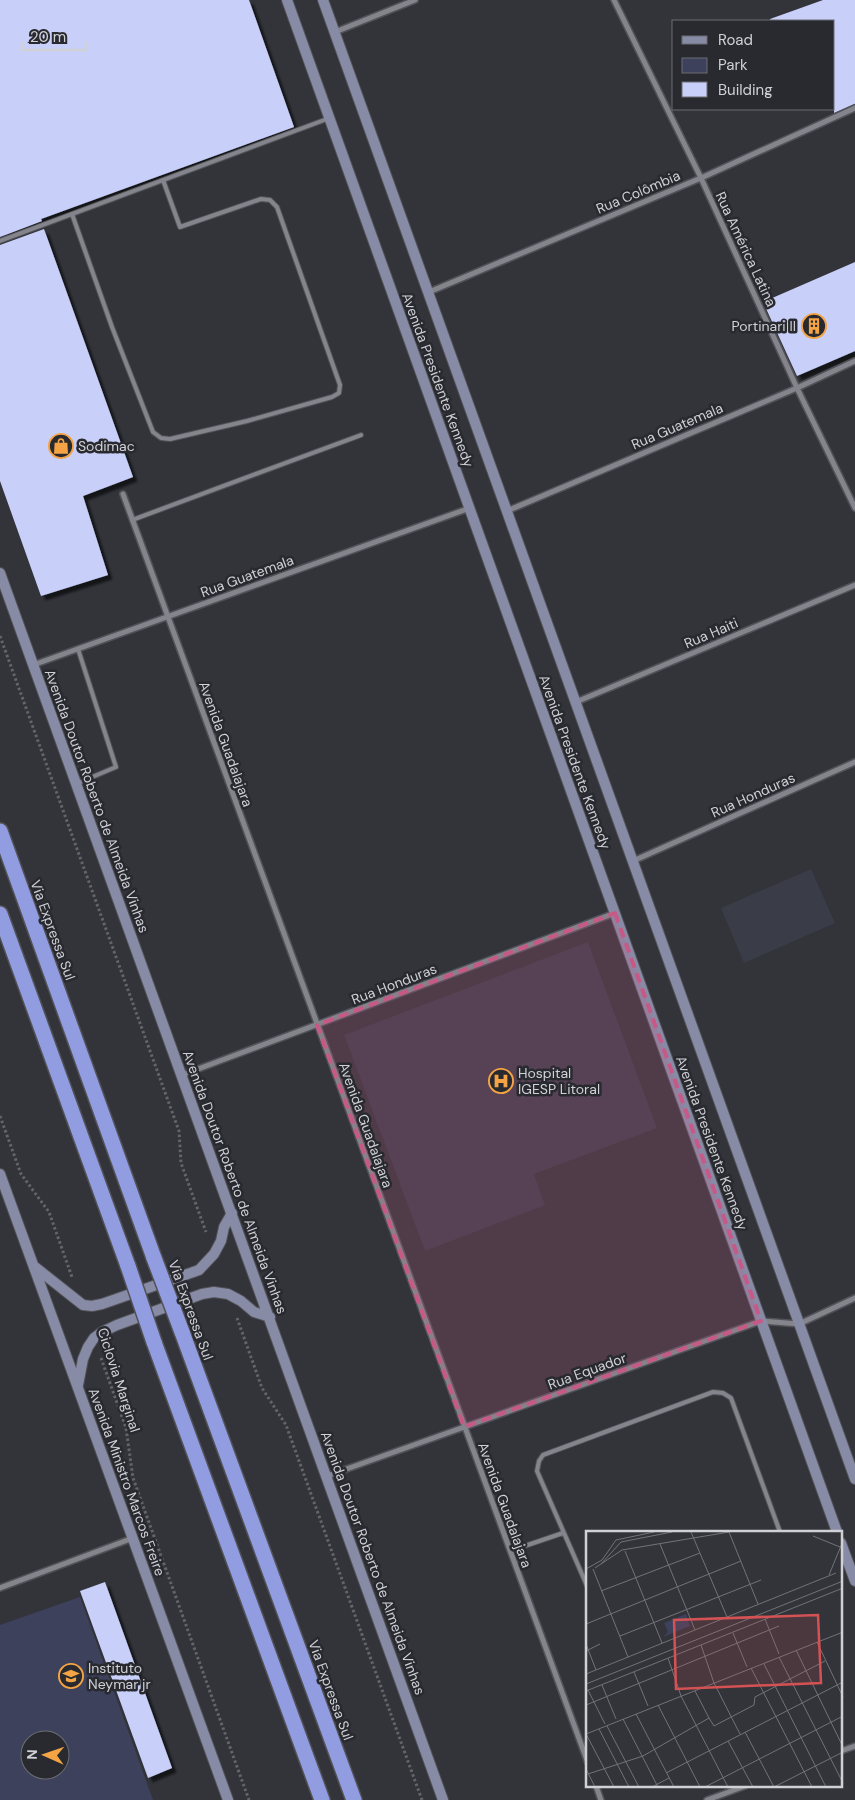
<svg xmlns="http://www.w3.org/2000/svg" width="855" height="1800" font-family="'DM Sans',sans-serif">
  <style>
    .built { fill: #3a3c48 }
    .green { fill: #3d415c; fill-rule: evenodd }
    .building { fill: #c8cff9; filter: url(#shadow) }
    .lines { fill: none; stroke-linecap: round; stroke-linejoin: round }
    .service-casing { stroke: #515257; stroke-width: 6 }
    .minor-casing { stroke: #515257; stroke-width: 8 }
    .secondary-casing { stroke: #515257; stroke-width: 12 }
    .motorway-casing { stroke: #515257; stroke-width: 18 }
    .path { stroke: #64656b; stroke-width: 3; stroke-dasharray: 2.5 2.5; stroke-linecap: butt }
    .service { stroke: #83848c; stroke-width: 4 }
    .minor { stroke: #83848c; stroke-width: 5 }
    .secondary { stroke: #888ba6; stroke-width: 10 }
    .motorway { stroke: #929ce1; stroke-width: 15 }
    .motorway-bridge-casing { stroke: #515257; stroke-width: 18; stroke-linecap: butt }
    .motorway-bridge { stroke: #929ce1; stroke-width: 15 }
    .marked { fill: #c75986; fill-opacity: 0.2; stroke: #c75986; stroke-width: 4; stroke-dasharray: 10 6; stroke-linejoin: round }
    .labels { text-anchor: middle; dominant-baseline: central; stroke-width: 5; stroke-linejoin: round; paint-order: stroke }
    .street-label { font-size: 14px; fill: #d0d1d6; stroke: #282a30 }
    .poi-label { font-size: 14px; fill: #d0d1d6; stroke: #282a30; text-anchor: start }
    .inset-road { fill: none; stroke: #717378; stroke-width: 1 }
    .view { fill: #d45254; fill-opacity: 0.15; stroke: #d45254; stroke-width: 2.5 }
    .inset-edge { fill: none; stroke: #d0d1d6; stroke-width: 2.5 }
  </style>
  <defs>
    <filter id="shadow"><feDropShadow dx="4.5" dy="4.5" stdDeviation="1" flood-color="#0009"/></filter>
  </defs>
  <rect width="100%" height="100%" fill="#32343a"/>
  <path class="built" d="M811,869L835,923L744,963L721,908Z
    M588,942L657,1128L534,1174L545,1205L425,1251L344,1035Z"/>
  <path class="green" d="M80,1597L153,1800H0V1625ZM30,1740H60V1770H30Z"/>
  <path class="building" d="M0,0H249L294,127L41,219L42,221L0,237Z
    M823,0H855V104L834,113V21H770V19Z
    M44,229L133,477L83,496L108,575L41,596L0,481V245Z
    M855,262V351L797,376L763,302Z
    M105,1582L172,1768L148,1778L80,1591Z"/>
  <g class="lines">
    <defs>
      <path id="service" d="M72,214L112,327L153,432L161,438L170,439L247,421L332,397L339,393L340,385L277,207L270,200L261,199L180,227L163,180
        M0,241L327,119
        M132,520L361,435
        M78,649L116,767L78,783
        M510,1551L563,1533
        M588,1588L537,1471L539,1461L543,1455L713,1392L723,1393L731,1398L780,1532"/>
      <path id="minor" d="M614,0L701,178L797,388L855,508
        M335,32L415,0
        M429,292L701,178L855,108
        M123,494L588,1763
        M507,511L797,388L855,361
        M33,665L470,508
        M576,702L855,585
        M633,861L855,762
        M182,1075L615,913
        M327,1476L761,1321L799,1324L855,1298
        M0,1588L133,1538
        M841,1751L855,1746
        M596,1786L601,1800
        M707,1800L745,1786"/>
      <path id="secondary" d="M287,0L837,1532
        M323,0L855,1479
        M0,573L443,1800
        M0,1174L228,1800
        M35,1267L83,1305L92,1306L102,1304L199,1270L214,1254L221,1241L224,1227L232,1213
        M78,1385L83,1359L88,1347L94,1338L102,1332L117,1325L202,1294L214,1292L228,1294L241,1301L254,1312L270,1317
        M841,1543L855,1581"/>
      <path id="motorway" d="M0,831L154,1258
        M0,914L128,1266
        M182,1332L354,1800
        M154,1342L322,1800"/>
    </defs>
    <use href="#service" class="service-casing"/>
    <use href="#minor" class="minor-casing"/>
    <use href="#secondary" class="secondary-casing"/>
    <use href="#motorway" class="motorway-casing"/>
    <path class="path" d="M0,636L179,1131L181,1163L206,1232
      M0,1116L21,1174L49,1212L72,1277
      M237,1318L262,1388L286,1425L422,1800
      M101,1358L126,1428L133,1478L249,1800"/>
    <use href="#service" class="service"/>
    <use href="#minor" class="minor"/>
    <use href="#secondary" class="secondary"/>
    <use href="#motorway" class="motorway"/>
    <defs>
      <path id="motorway-bridge" d="M154,1258L182,1332
        M128,1266L154,1342"/>
    </defs>
    <use href="#motorway-bridge" class="motorway-bridge-casing"/>
    <use href="#motorway-bridge" class="motorway-bridge"/>
  </g>
  <path class="marked" d="M615,913L761,1321L464,1427L317,1025Z"/>
  <defs>
    <symbol id="building-ring" viewBox="-11 -11 22 22"><circle r="9.5" fill="#282a30" stroke="#f4a444" stroke-width="1.5"/><path d="M-4-6H4V6H1V3H-1V6H-4ZM-2.5-4.3h1.7v1.8h-1.7ZM.8-4.3h1.7v1.8H.8ZM-2.5-1h1.7V.8h-1.7ZM.8-1h1.7V.8H.8Z" fill="#f4a444"/></symbol>
    <symbol id="shop-ring" viewBox="-11 -11 22 22"><circle r="9.5" fill="#282a30" stroke="#f4a444" stroke-width="1.5"/><path d="M-5-2.5h2.3a2.7 3.5 0 0 1 5.4 0H5L5.5 6h-11ZM-1.5-2.5h3a1.5 2.3 0 0 0-3 0Z" fill="#f4a444"/></symbol>
    <symbol id="hospital-ring" viewBox="-11 -11 22 22"><circle r="9.5" fill="#282a30" stroke="#f4a444" stroke-width="1.5"/><path d="M-5-5h3v3.5h4V-5h3V5h-3V1.5h-4V5h-3Z" fill="#f4a444"/></symbol>
    <symbol id="school-ring" viewBox="-11 -11 22 22"><circle r="9.5" fill="#282a30" stroke="#f4a444" stroke-width="1.5"/><path d="M0-5L7-2L0 1L-7-2ZM-4 1L0 2.5L4 1V4Q0 6-4 4Z" fill="#f4a444"/></symbol>
  </defs>
  <g fill-rule="evenodd">
    <use href="#building-ring" x="800" y="312" width="28" height="28"/>
    <use href="#shop-ring" x="47" y="432" width="28" height="28"/>
    <use href="#hospital-ring" x="487" y="1067" width="28" height="28"/>
    <use href="#school-ring" x="57" y="1662" width="28" height="28"/>
  </g>
  <g class="labels">
    <g class="street-label">
      <text transform="translate(638 192) rotate(-23)">Rua Colômbia</text>
      <text transform="translate(746 249) rotate(65)">Rua América Latina</text>
      <text transform="translate(438 380) rotate(70)">Avenida Presidente Kennedy</text>
      <text transform="translate(677 426) rotate(-23)">Rua Guatemala</text>
      <text transform="translate(247 576) rotate(-20)">Rua Guatemala</text>
      <text transform="translate(711 633) rotate(-23)">Rua Haiti</text>
      <text transform="translate(226 744) rotate(70)">Avenida Guadalajara</text>
      <text transform="translate(575 762) rotate(70)">Avenida Presidente Kennedy</text>
      <text transform="translate(753 795) rotate(-24)">Rua Honduras</text>
      <text transform="translate(97 801) rotate(70)">Avenida Doutor Roberto de Almeida Vinhas</text>
      <text transform="translate(53 930) rotate(70)">Via Expressa Sul</text>
      <text transform="translate(394 984) rotate(-21)">Rua Honduras</text>
      <text transform="translate(366 1125) rotate(70)">Avenida Guadalajara</text>
      <text transform="translate(712 1143) rotate(70)">Avenida Presidente Kennedy</text>
      <text transform="translate(235 1182) rotate(70)">Avenida Doutor Roberto de Almeida Vinhas</text>
      <text transform="translate(191 1310) rotate(70)">Via Expressa Sul</text>
      <text transform="translate(587 1371) rotate(-20)">Rua Equador</text>
      <text transform="translate(119 1380) rotate(72)">Ciclovia Marginal</text>
      <text transform="translate(127 1482) rotate(70)">Avenida Ministro Marcos Freire</text>
      <text transform="translate(505 1505) rotate(70)">Avenida Guadalajara</text>
      <text transform="translate(373 1563) rotate(70)">Avenida Doutor Roberto de Almeida Vinhas</text>
      <text transform="translate(331 1690) rotate(70)">Via Expressa Sul</text>
    </g>
    <g class="poi-label">
      <text x="796" y="326" text-anchor="end">Portinari II</text>
      <text x="78" y="446">Sodimac</text>
      <text x="518" y="1073">Hospital<tspan x="518" dy="16">IGESP Litoral</tspan></text>
      <text x="88" y="1668">Instituto<tspan x="88" dy="16">Neymar jr</tspan></text>
    </g>
  </g>
  <g transform="translate(586 1531)">
    <rect width="256" height="256" fill="#32343a"/>
    <path d="M100,83L104,95L77,106L82,101L78,92Z" fill="#3d415c"/>
    <path class="inset-road" d="M105,1L141,86M143,1L172,73M227,5L254,16M74,13L109,99M39,20L76,112M15,33L35,11L86,1M9,37L36,19L143,1M0,38L16,29L30,9L68,1M7,38L42,126M243,44L257,10M15,60L114,22M179,88L193,123M0,93L155,30M147,102L161,136M34,105L175,49M231,111L257,166M0,113L10,139M115,114L128,152L154,203M210,119L257,216M0,120L14,113M193,126L257,252M82,127L95,165L142,256M178,133L240,256M165,137L226,256M48,141L62,175M0,143L250,42M0,153L257,50M16,154L30,188M2,159L19,193M0,160L257,57M109,160L123,187M0,174L193,95M72,174L114,256M50,183L88,256M37,188L72,256M21,195L53,256M13,198L43,256M159,201L188,256L257,221M0,203L28,256M0,203L257,101M142,210L167,256M0,238L9,256M80,242L257,151M2,243L57,225L123,187L128,195L168,174L169,166L239,130M66,256L83,247M119,256L257,185"/>
    <path class="view" d="M232,84L235,152L90,158L88,89Z"/>
    <rect width="256" height="256" class="inset-edge"/>
  </g>
  <rect x="672" y="20" width="162" height="90" fill="#282a30" stroke="#6b6d72"/>
  <rect x="682" y="36" width="25" height="8" fill="#888ba6" stroke="#6b6d72"/>
  <text x="718" y="45" font-size="15" fill="#d0d1d6">Road</text>
  <rect x="682" y="58" width="25" height="15" fill="#3d415c" stroke="#6b6d72"/>
  <text x="718" y="70" font-size="15" fill="#d0d1d6">Park</text>
  <rect x="682" y="82" width="25" height="15" fill="#c8cff9" stroke="#6b6d72"/>
  <text x="718" y="95" font-size="15" fill="#d0d1d6">Building</text>
  <g transform="translate(45 1755) rotate(272)"><circle r="24" fill="#282a30" stroke="#6b6d72"/>
  <path d="M0-4L9 19L0 12L-9 19Z" fill="#f4a444"/>
  <text y="-8" font-size="14" font-weight="bold" text-anchor="middle" fill="#d0d1d6">N</text>
  </g>
  <path d="M22 42v8h64v-8" fill="none" stroke="#d0d1d6" stroke-width="2.5"/>
  <text x="30" y="42" font-size="15" fill="#d0d1d6" stroke="#282a30" stroke-width="4" paint-order="stroke">20 m</text>
</svg>
